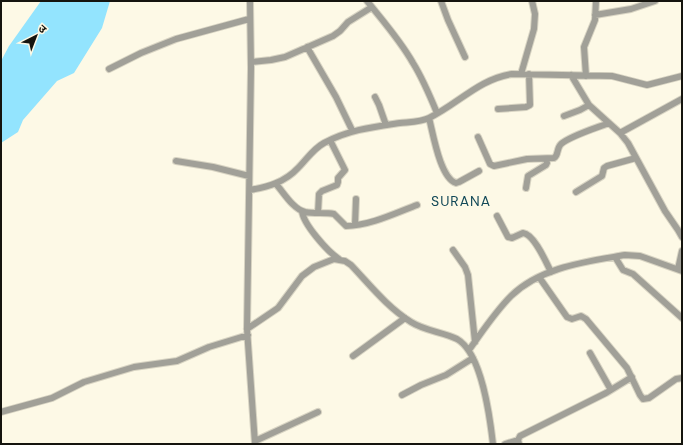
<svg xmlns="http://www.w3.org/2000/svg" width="683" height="445" font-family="'DM Sans','Noto Sans Devanagari',sans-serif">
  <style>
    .water { fill: #93e4fe }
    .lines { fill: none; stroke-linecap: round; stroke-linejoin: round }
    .minor-casing { stroke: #d8d4c3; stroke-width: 8 }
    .minor { stroke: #a1a098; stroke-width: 6 }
    .labels { text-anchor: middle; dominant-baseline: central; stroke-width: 3.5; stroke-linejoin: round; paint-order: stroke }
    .quarter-label { font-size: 14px; letter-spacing: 1px; fill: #114857; stroke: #fdf9e6 }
  </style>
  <rect width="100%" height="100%" fill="#fdf9e6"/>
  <path class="water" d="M41,1H110L102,28L74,73L57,81L23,120L18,132L1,143V61L9,46Z"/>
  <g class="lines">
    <defs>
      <path id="minor" d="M250,1L251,68L247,329L255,444
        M367,1C383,21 400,40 413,63C423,79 430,96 437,113
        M441,1L448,20L465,57
        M595,15L631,9L655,1
        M307,47L336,97L352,130
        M251,62L271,60L285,57L333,36L340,31L348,22L372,7
        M109,69L141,53L176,39L249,19
        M521,74L534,29L535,14L532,1
        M571,75L589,105L620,133L628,143L665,211L678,230L682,237
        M586,76L584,47L595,20L596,1
        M375,97L379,105L386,125
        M498,109L526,107L530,105L529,74
        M564,116L580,110L589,105
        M429,118C433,133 440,178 456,183L459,182L479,171
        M620,133L682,99
        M478,137L490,164L494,166L527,159L554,158C559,155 556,149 561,144C570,136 596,128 609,123
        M176,161L213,167L249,176
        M276,184C284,193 293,209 305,212C315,214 325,212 334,214L346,226C369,226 396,213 417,205
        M526,188L528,176L546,165L547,163L546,159
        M250,190C268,187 285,182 298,168C307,159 313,149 324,143C348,130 373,127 400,123C409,122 421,122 429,118C458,104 479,79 512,74L612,76L647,85L682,76
        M576,192L602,176L604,168L607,166L636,158
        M302,211C303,224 328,252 339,259
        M318,213L319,194L322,191L337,185L338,182V178L345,170L330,140
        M497,216L508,237L512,238L523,233C534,234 546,262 551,272
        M355,225L356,199
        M453,250L465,267L468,275L475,342
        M615,257L623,270L633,274L682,318
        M678,269L682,251
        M539,277L567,317L572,319L581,316L586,319L627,368L640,395L643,399L649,398L676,379L682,378
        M247,329L278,308L302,276L314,267L334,259L345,261L351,265C370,285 387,307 411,322C425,331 443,332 457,339C482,353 490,418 493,444
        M469,350C482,332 495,312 511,296C541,267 585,262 625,255L640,256L682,271
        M590,353L611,390
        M353,356L405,318
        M402,395L421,385L446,375L473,358
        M1,412L52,398L84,382L134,367L177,361L209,347L248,335
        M518,440L520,436L606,393L632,377
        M255,441L318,412
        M505,444L518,440L519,444"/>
    </defs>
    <use href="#minor" class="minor-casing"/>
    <use href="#minor" class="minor"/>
  </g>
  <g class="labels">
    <g class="quarter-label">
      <text x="461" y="201">SURANA</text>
    </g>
  </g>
  <rect width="683" height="445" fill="none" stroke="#15140e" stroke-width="4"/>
  <g transform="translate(36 36) rotate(42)" stroke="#fdf9e6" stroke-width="3" paint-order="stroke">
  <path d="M0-3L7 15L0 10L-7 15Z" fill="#15140e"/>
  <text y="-6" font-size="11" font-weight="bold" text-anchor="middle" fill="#15140e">उ</text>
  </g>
</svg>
